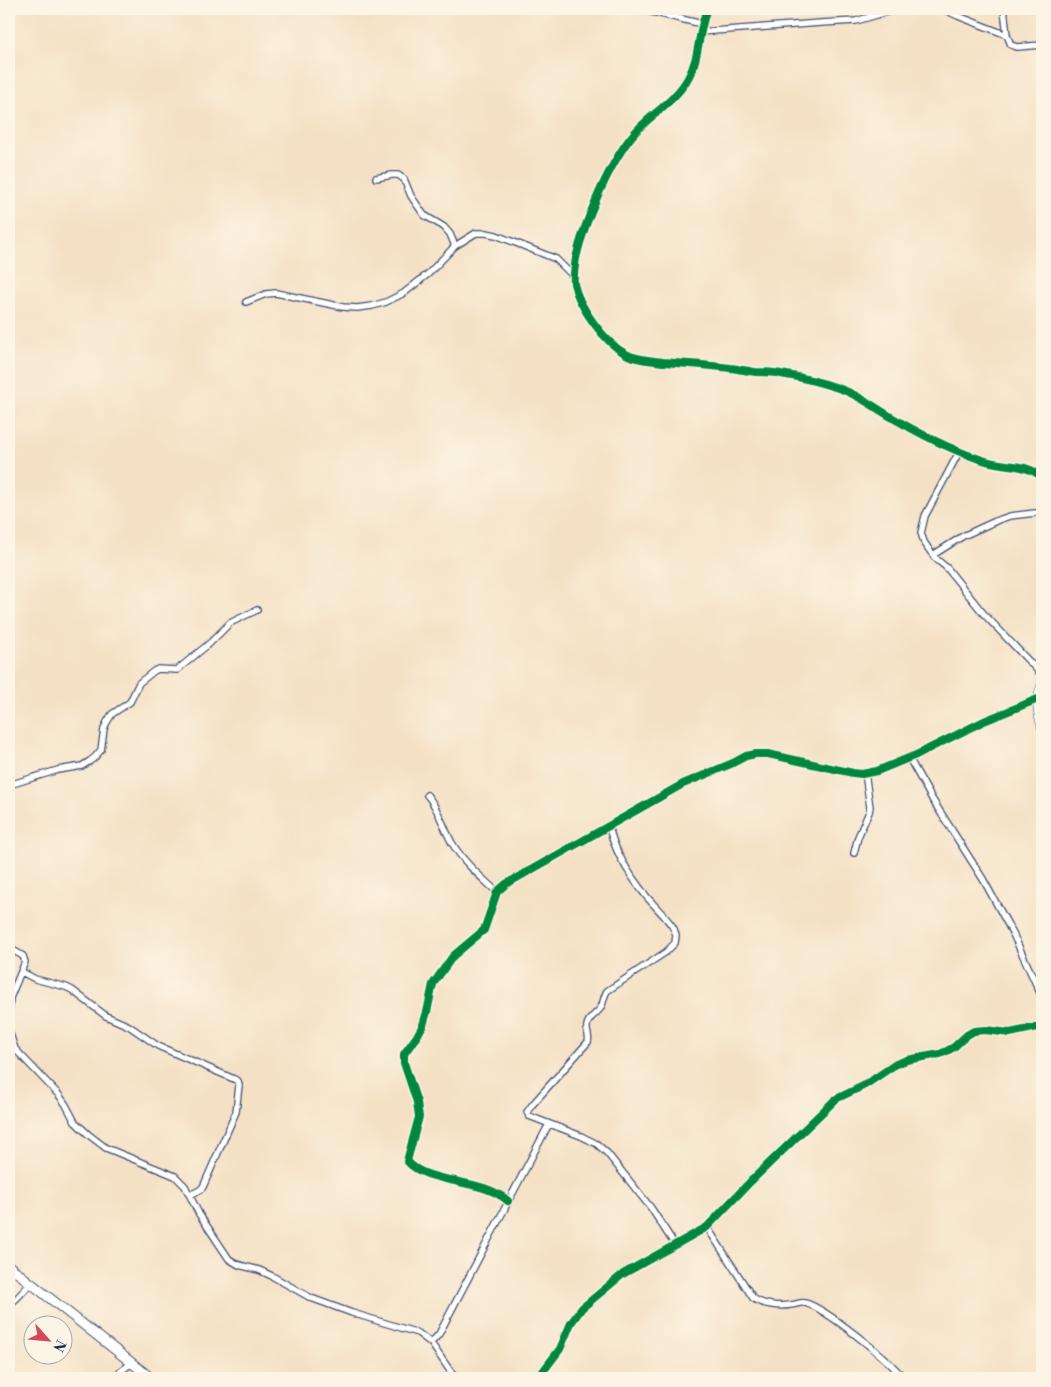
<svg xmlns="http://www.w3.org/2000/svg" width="1051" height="1387" font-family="'Libre Bodoni',serif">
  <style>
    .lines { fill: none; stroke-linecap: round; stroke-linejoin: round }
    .minor-casing { stroke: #3c4a6d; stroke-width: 8 }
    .tertiary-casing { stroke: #3c4a6d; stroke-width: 9 }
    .secondary-casing { stroke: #3c4a6d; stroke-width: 11 }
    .minor { stroke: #fff; stroke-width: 5.5 }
    .tertiary { stroke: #fff; stroke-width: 8 }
    .secondary { stroke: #fff; stroke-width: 9 }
    .cycleway-casing { stroke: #fcf5e5; stroke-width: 11 }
    .cycleway { stroke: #00873e; stroke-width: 8 }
  </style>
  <rect width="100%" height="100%" fill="#fcf5e5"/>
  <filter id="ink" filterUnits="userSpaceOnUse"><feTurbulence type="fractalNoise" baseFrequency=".02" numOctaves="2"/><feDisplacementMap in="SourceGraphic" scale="10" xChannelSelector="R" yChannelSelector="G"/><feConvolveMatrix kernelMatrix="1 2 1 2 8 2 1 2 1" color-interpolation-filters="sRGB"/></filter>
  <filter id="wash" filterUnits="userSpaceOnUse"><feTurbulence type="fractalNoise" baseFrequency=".0096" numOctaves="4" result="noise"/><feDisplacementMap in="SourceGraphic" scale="20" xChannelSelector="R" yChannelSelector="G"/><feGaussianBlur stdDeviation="1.12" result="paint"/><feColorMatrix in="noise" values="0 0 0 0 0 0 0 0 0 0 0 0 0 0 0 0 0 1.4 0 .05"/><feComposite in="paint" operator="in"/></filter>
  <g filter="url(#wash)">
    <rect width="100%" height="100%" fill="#f4e1c5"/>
  </g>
  <g filter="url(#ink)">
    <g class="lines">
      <defs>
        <path id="minor" d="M640,9L702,24
          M943,9L958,16L1007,35
          M1004,9L1007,35L1011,45L1017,47L1042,45
          M700,32L821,23L856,21L897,9
          M376,178L392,175H398L404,179L411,196L424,215L444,227L450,234L455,246
          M246,302L266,294L276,293L343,307L357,308L372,306L386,302L404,293L428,274L455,246L476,233H486L496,235L556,259L574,277
          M959,452L925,516L921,533L924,542L934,557L947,568L983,613L1042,675
          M933,555L963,536L998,520L1010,516L1035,513
          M909,758L932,799L983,879L1013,934L1042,997
          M9,785L58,770L82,766L90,761L95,757L101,750L104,729L107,722L112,714L130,702L139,683L154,671L158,669L177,670L210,643L230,623L257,610
          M427,795C439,809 443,827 452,843C464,863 481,877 497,892
          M609,826C614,852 630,876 647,897C656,908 667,917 674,929L676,935L675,943L666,952L607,991C603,997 604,1005 599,1010C595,1015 588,1018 587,1026C586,1032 590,1036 588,1042L532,1105L527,1112L529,1116L581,1136L597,1144L607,1153L651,1208L675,1245
          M854,853L858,837L869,812L870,807L865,773
          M9,948L23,956L25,962L10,998L9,1012
          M22,972L35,979L66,987L72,990L106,1016L129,1026L158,1046L234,1079L238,1081L239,1085L236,1112L203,1187L200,1190L190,1195
          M9,1031L15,1049L59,1095L66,1105L75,1122L89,1135L106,1148L175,1176L185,1186L199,1214L229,1259L239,1265L259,1270L272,1276L311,1298L352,1313L418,1333L431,1343L455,1378
          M508,1201C481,1177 427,1185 407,1161L419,1117L417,1102L404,1063V1054L417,1036L423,1025L427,1012L433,984L453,956L484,930L497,892L506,884L683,784L733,763L746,756L756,754H768L853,773L862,774L877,771L894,764L916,755L984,721L1038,699
          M707,1227L753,1298C762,1305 779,1307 790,1305C795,1305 800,1302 805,1303C824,1307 892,1362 903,1378
          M9,1305L17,1298L31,1283
          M431,1343L439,1334L549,1124
          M114,1378L122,1370L131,1364
          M538,1378L560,1349L571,1323L582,1308L623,1274L707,1227L751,1181L836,1099L865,1085L896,1064L907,1060L940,1054L947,1051L954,1047L967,1035L974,1031L985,1030L1010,1033L1042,1026"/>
        <path id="tertiary" d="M707,9C698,31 700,57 688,78C675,102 649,115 632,136C609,164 584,223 576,258C575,266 573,276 574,284C579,307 605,343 626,354C636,360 651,360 663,362C685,364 708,365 730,368C739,369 747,371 755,372C764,372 772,372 781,374C800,377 820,382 838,388C860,395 878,410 898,421C926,437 955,452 986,461C1005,467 1026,463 1042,477
          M1042,684C1035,699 1037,713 1042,728"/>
        <path id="secondary" d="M9,1266L151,1378"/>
      </defs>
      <use href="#minor" class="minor-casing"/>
      <use href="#tertiary" class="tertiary-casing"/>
      <use href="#secondary" class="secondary-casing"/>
      <use href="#minor" class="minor"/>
      <use href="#tertiary" class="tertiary"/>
      <use href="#secondary" class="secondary"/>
      <defs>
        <path id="cycleway" d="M707,9C698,31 700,57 688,78C675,102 649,115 632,136C609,164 584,223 576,258C575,266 573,276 574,284C579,307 605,343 626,354C636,360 651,360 663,362C685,364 708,365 730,368C739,369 747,371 755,372C764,372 772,372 781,374C800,377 820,382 838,388C860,395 878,410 898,421C926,437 955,452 986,461C1005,467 1026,463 1042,477
          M508,1201C481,1177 427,1185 407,1161L419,1117L417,1102L404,1063V1054L417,1036L423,1025L427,1012L433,984L453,956L484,930L497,892L506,884L683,784L733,763L746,756L756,754H768L853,773L862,774L877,771L894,764L916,755L984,721L1038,699
          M538,1378L560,1349L571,1323L582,1308L623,1274L707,1227L751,1181L836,1099L865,1085L896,1064L907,1060L940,1054L947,1051L954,1047L967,1035L974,1031L985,1030L1010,1033L1042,1026"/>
      </defs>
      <use href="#cycleway" class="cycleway-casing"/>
      <use href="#cycleway" class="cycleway"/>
    </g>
  </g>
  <rect width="1051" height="1387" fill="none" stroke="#fcf5e5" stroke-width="30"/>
  <g transform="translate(48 1340) rotate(117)"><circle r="24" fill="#fcf5e5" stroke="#a2a6af"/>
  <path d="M0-4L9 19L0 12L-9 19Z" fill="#d1495b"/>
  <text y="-8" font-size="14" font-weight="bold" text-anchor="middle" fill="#1b2f5e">N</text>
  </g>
</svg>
